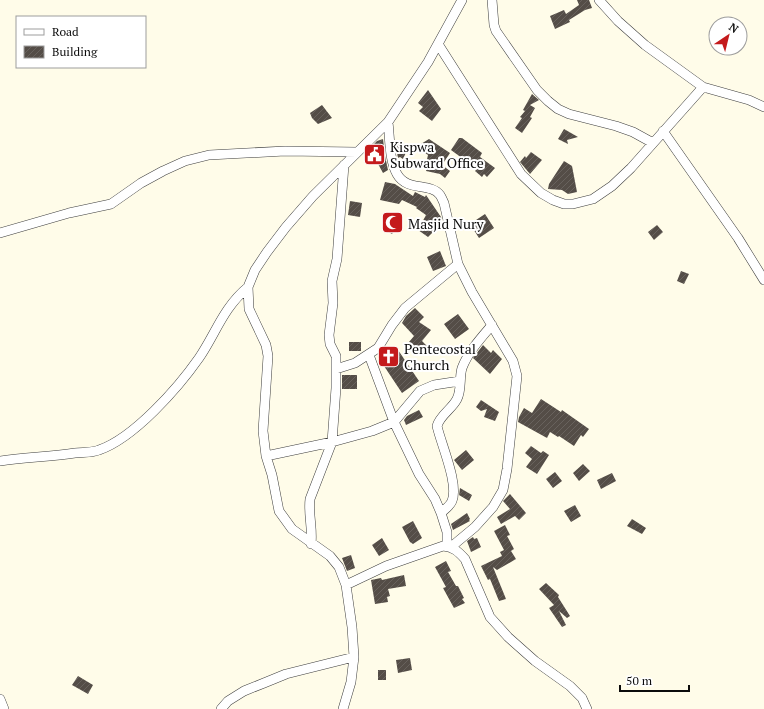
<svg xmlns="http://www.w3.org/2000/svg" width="764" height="709" font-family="'PT Serif',serif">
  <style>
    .building { fill: url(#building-hatch) }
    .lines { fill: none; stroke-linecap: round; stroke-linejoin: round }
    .minor-casing { stroke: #3e3e3e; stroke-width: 10 }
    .minor { stroke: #fff; stroke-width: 9 }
    .labels { text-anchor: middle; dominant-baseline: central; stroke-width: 4; stroke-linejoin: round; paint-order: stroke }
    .poi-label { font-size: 14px; fill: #0b0b0b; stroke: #fff; text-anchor: start }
  </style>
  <defs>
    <pattern id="building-hatch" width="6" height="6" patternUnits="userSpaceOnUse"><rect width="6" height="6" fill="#544d47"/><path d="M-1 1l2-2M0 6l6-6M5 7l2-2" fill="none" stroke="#68625d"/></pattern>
  </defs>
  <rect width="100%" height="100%" fill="#fffce9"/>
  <path class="building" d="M577,0H589L592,8L585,10L569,20L570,22L555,29L550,16L564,10L566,14L579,5Z
    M428,90L441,109L432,121L419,111L423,107L418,103Z
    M532,94L539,100L530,105L535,108L530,117L532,118L522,133L515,128L522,118L520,117L525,111L523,110Z
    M322,105L332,118L318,124L312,118L310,113Z
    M564,129L578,137L567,140L568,144L558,139Z
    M459,138H462L482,153L480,157L495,168L487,177L484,174L482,177L475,171L477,169L465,163L466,161L451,150Z
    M383,139L385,156L388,170L383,173L372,153L376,150L374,144L377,141Z
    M429,139L450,153L442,165L450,171L445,178L440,174L426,171L427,168H425L428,155L416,147Z
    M399,142L409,146L403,159L400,157L398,158L396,148Z
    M531,152L542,160L530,174L520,162L525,156L526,158Z
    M564,161L572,166L577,192L568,194L562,190L548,189L549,184Z
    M385,182L395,184L413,196L415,192L425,197L426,195L441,217L442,221L440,222L441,224L428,237L418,230L426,215L416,208L417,207L402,200L399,204L380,200Z
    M350,201L362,203L360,217L348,215Z
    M485,214L494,228L479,238L470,224Z
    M391,217L400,222L392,234L383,229Z
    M657,225L663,232L654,240L648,232Z
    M440,251L446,266L433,271L427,257Z
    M681,271L689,274L684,284L677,281Z
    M415,308L424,317L419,322L431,330L422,341L429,348L424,353L409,342L414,336L402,323L406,316Z
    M458,314L469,329L455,339L444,324Z
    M349,342H361V351H349Z
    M483,345L491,353L493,350L502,359L490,374L473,358Z
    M393,347H396L419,381L402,393L378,357Z
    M342,375H357V389H342Z
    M541,399L561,412L562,410L589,429L583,437L581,435L574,446L559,436L558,437L550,432L547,438L518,422L519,417L524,408L532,413Z
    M481,400L499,412L495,421L484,417L487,409L481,411L476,407Z
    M419,410L423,417L406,425L404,420L407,416Z
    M531,446L541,453L543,451L549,455L537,474L526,467L532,459L525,453Z
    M466,450L474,460L462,470L454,460Z
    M583,464L590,471L579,481L573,473Z
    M555,472L562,481L553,488L546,479Z
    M612,473L616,481L601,489L597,480Z
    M460,488L472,495L469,501L459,495Z
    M510,494L526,513L519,520L515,516L501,524L497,517L510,509L503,501Z
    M575,505L581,516L571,522L564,511Z
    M467,513L470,519L469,520L470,521L453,530L451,524Z
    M632,519L646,528L642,534L627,526Z
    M413,521L422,538L413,544L410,542L402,527Z
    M505,525L510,535L507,536L514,549L511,551L516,559L497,570L493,567L506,599L499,601L490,579L488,580L481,566L502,556L500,552L504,550L494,531Z
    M473,537L474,539L477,538L481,547L471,552L467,541Z
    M382,538L389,550L379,556L372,545Z
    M351,555L355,568L347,571L342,558Z
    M446,561L451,571L448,572L456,586H458L464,598L462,599L465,603L454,608L443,588L446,587L435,567Z
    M404,575L406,586L388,589L390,596L387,597L388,602L375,604L371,580L381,578L382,580Z
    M546,583L559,595L558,597L570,616L567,618L559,611L566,625L562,627L549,608L554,605L539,589Z
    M410,658L412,670L398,673L396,660Z
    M378,670H386V680H378Z
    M78,676L93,685L88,694L72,685Z"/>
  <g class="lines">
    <defs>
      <path id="minor" d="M492,0L494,25L496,31L537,90L548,101L558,109L569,114L616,126L633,132L653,143
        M599,0L618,21L645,45L703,87L749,100L764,107
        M438,44L521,174L541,193L553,200L564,204H573L593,199L612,186L631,168L703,87
        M388,122C390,138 389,160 397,174C407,192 430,182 440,195C442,198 443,201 444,203L458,264L472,292L513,361L517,376L507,469L503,490L493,507L475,527L451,547
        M663,131L738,238L764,280
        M0,233L69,213L111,204L141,183L163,171L185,161L209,155L285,151L357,152
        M369,355L394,422L419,474L435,499L441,513L447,532V546
        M336,369L355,363L378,348L392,325L405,308L458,264
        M266,456L332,442L372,431L394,422L420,391L434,385L460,381
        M0,461C25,457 50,457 75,453C83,452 92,453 99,450C134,438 178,388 199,358C216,333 223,308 248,287
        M441,513C445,509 450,506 452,501C459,484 441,444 437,426C440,415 452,409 457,399C462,389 459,378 462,368C468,352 481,338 492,325
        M311,544C313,529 308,514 310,499L332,442L336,388V356L330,344L329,335L333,303L332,281L337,259L344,165
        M346,585L386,566L443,546C453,547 458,551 465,559L490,617L508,637L535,661L570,686L582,698L587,709
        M0,699L4,709
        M221,709L228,701L244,691L264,683L286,674L354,657
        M343,709L351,682L354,657L352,627L346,585L339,567L330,556L292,529L279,511L272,475L266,456L263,431L268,356L266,345L249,309L248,287L255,270L267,252L286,227L313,196L388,122L428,62L462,0"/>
    </defs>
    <use href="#minor" class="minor-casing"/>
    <use href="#minor" class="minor"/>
  </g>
  <defs>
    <symbol id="civic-square" viewBox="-11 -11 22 22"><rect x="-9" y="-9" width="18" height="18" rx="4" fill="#c41a1c" stroke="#fff"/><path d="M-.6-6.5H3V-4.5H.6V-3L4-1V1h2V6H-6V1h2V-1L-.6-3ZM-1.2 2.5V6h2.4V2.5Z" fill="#fff"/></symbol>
    <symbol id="mosque-square" viewBox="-11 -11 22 22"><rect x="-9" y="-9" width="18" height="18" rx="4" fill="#c41a1c" stroke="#fff"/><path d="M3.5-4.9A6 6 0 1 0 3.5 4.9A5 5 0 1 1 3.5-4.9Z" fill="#fff"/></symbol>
    <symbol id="church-square" viewBox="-11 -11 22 22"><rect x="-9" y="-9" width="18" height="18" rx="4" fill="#c41a1c" stroke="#fff"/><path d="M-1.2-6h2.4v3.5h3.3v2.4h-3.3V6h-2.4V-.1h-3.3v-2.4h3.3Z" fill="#fff"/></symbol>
  </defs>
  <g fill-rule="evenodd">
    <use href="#civic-square" x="362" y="142" width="25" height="25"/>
    <use href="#mosque-square" x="380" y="210" width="25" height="25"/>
    <use href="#church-square" x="376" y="344" width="25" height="25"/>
  </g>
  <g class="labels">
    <g class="poi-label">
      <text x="390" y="146">Kispwa<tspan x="390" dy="16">Subward Office</tspan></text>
      <text x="408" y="223">Masjid Nury</text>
      <text x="404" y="348">Pentecostal<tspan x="404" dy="16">Church</tspan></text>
    </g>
  </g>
  <rect x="16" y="16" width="130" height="52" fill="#ffffff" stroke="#9d9d9d"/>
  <rect x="24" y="29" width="20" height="6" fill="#ffffff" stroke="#9d9d9d"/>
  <text x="52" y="36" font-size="12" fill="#0b0b0b">Road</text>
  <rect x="24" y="46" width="20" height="12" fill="url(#building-hatch)" stroke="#9d9d9d"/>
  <text x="52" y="56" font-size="12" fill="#0b0b0b">Building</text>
  <g transform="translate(728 36) rotate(35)"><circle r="19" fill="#ffffff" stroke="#9d9d9d"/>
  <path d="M0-3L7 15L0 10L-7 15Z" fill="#c41a1c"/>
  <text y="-6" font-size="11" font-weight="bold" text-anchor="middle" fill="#0b0b0b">N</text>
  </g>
  <path d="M620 685v6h69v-6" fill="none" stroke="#0b0b0b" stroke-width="2"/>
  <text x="626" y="685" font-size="12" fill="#0b0b0b" stroke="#ffffff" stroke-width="3" paint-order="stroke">50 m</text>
</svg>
